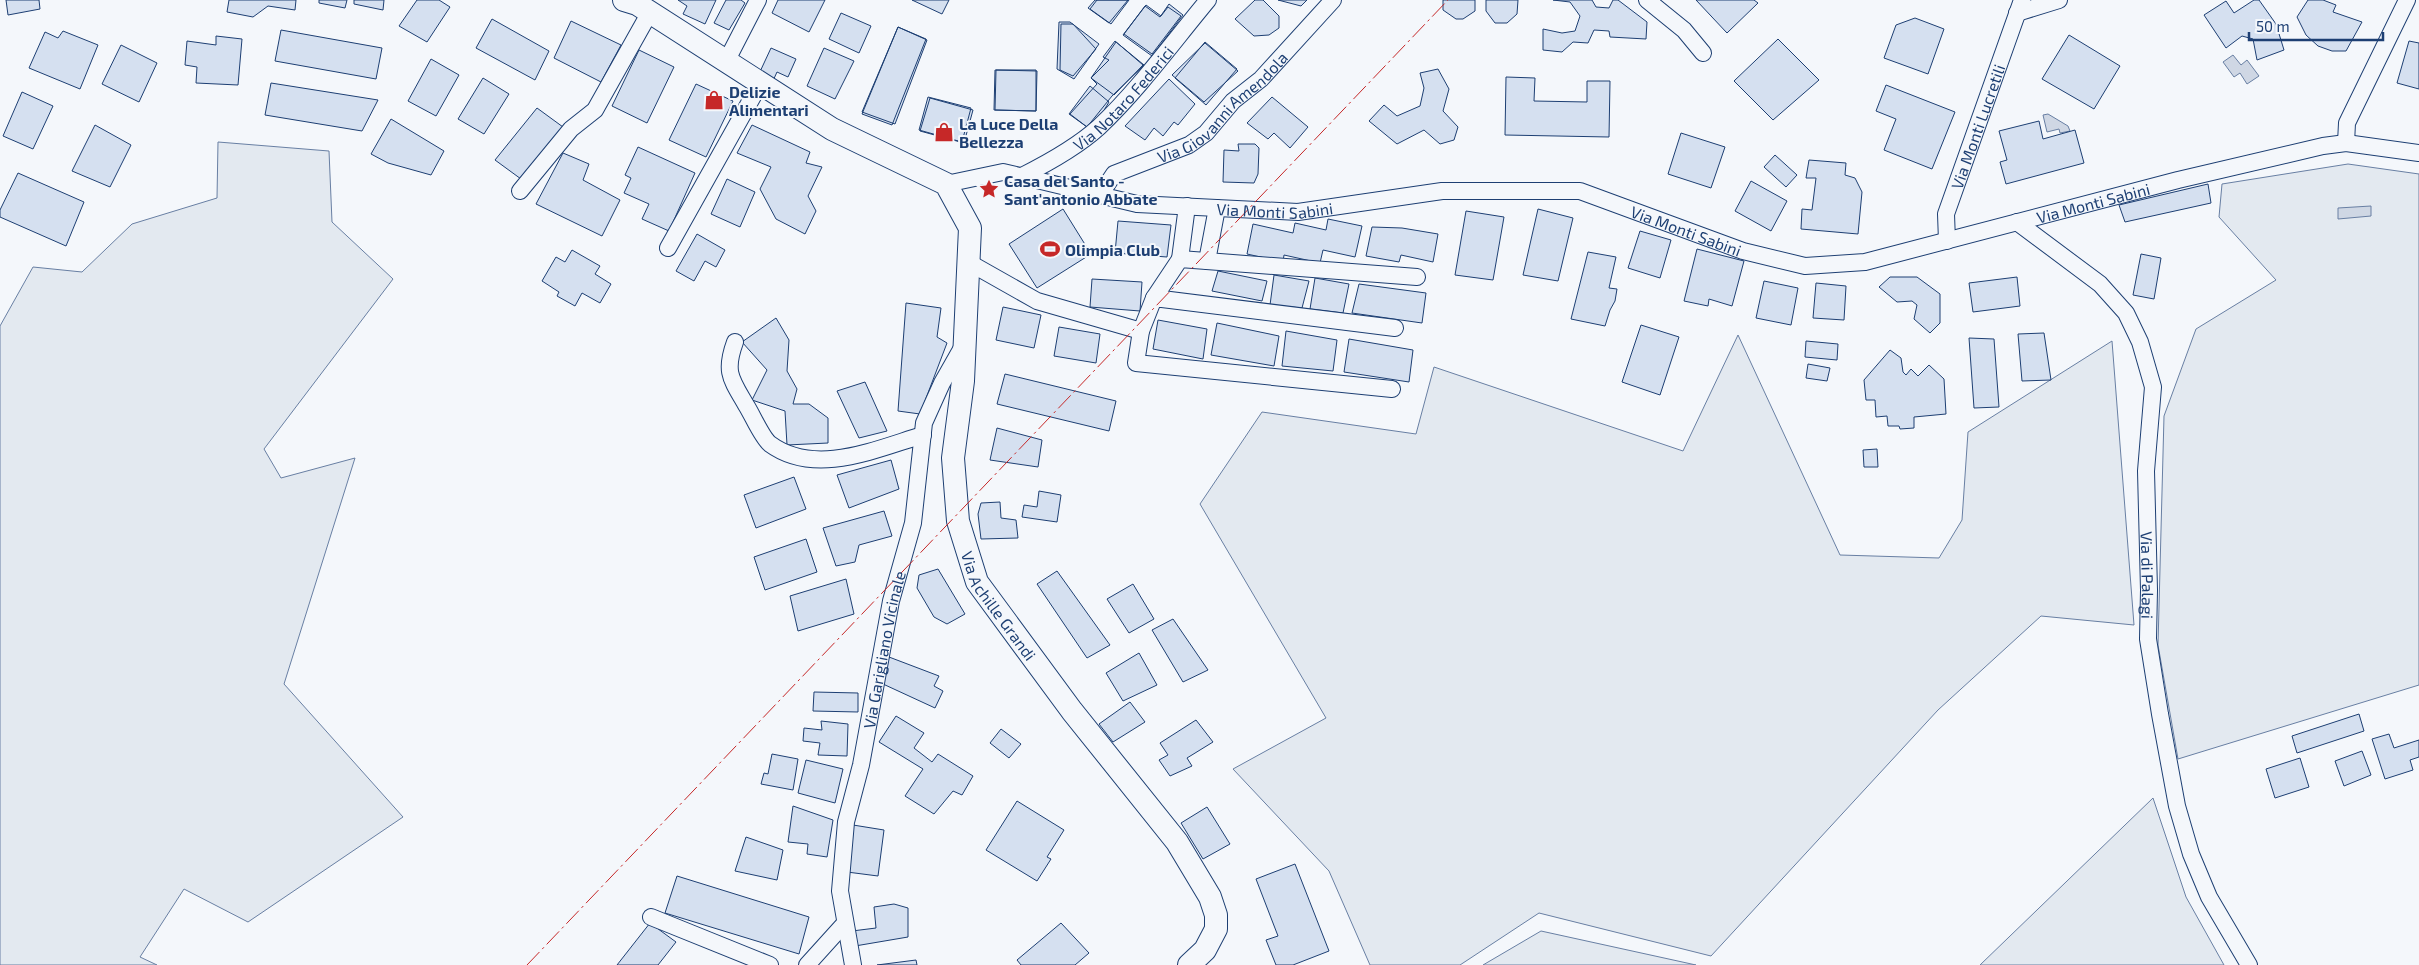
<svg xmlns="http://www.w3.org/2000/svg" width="2419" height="965" font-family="'Exo 2',sans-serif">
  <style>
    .green { fill: #e3e9f0; stroke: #687fa3 }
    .water { fill: #cfd7e4; stroke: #687fa3 }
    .building { fill: #d5e0f0; stroke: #1d3f73 }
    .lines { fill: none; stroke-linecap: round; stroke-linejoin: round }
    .minor-casing { stroke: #1d3f73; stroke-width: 18 }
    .secondary-casing { stroke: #1d3f73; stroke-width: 24 }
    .minor { stroke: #f4f7fb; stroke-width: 16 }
    .secondary { stroke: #f4f7fb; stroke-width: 22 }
    .power { stroke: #c62828; stroke-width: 1; stroke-dasharray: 18 4 2.5 4; stroke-linecap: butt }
    .labels { text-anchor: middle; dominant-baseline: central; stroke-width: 4; stroke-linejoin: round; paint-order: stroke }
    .poi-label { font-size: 16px; font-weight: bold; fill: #1d3f73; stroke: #f4f7fb; text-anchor: start }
    .street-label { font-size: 16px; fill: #1d3f73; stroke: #f4f7fb }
  </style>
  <rect width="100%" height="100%" fill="#f4f7fb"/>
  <path class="green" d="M218,142L329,151L332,222L393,279L264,449L281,478L355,458L284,684L403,817L248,922L184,889L140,957L157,965H0V326L33,267L82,272L132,224L217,198Z
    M2348,164L2419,174V685L2178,759L2158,645L2164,416L2196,329L2276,280L2219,217L2222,184Z
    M1738,335L1840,555L1939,558L1962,520L1968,432L2112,341L2134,625L2041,616L1938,710L1711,956L1539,913L1460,965H1370L1329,871L1233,769L1326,718L1200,504L1262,412L1416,434L1434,367L1683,451Z
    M2153,798L2186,897L2224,965H1980Z
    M1541,931L1696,965H1483Z"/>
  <path class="water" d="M2233,55L2241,65L2247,60L2259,76L2247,84L2240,73L2234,77L2223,62Z
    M2048,114L2068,126L2070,131L2060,133L2059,129L2047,132L2043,115Z
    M2371,206V216L2338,219V208Z"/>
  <path class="building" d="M6,0H39L40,9L8,15Z
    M229,0H296L295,10L268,6L253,17L227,12Z
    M319,0H347L345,8L319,3Z
    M354,0H384L383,10L354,4Z
    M417,0H439L450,7L427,42L399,26Z
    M678,0H716L705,24L683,14L687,6Z
    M726,0H741L745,3L729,30L714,23Z
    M778,0H825L809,32L772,13Z
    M912,0H949L942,14Z
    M1095,0H1128L1109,23L1088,8Z
    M1097,0H1129L1111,24L1090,9Z
    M1255,0H1263L1279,16V28L1269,35L1254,36L1235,19Z
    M1278,0H1307L1301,6Z
    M1443,0H1475V11L1463,19H1456L1443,10Z
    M1486,0H1518L1517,14L1507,23H1495L1486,11Z
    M1553,0H1592L1596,7L1609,8L1613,0H1618L1647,22L1646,39L1610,37L1609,31L1594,30L1588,43L1573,42L1562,52L1543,50V29L1562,33L1575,31L1580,16L1570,2Z
    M1696,0H1754L1758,3L1727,33Z
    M2254,0H2259L2276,24L2284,50L2257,60L2253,39L2242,36L2226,48L2204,15L2226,1L2234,13Z
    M2308,0H2323L2336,5L2333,12L2362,22L2346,51H2332L2318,46L2306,35L2297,17Z
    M1169,4L1183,15L1152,56L1123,35L1145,6L1160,17Z
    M1146,5L1161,16L1168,7L1181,16L1152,54L1124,34Z
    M841,13L871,26L859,53L829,39Z
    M1915,18L1944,29L1928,74L1884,58L1896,25Z
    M492,19L549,51L535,80L476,48Z
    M571,21L621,45L601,82L554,58Z
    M1059,22H1070L1099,44L1074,79L1057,69Z
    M1061,24H1073L1096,49L1073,76L1060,70Z
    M898,27L926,39L892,125L862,114Z
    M898,27L927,40L895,124L862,112Z
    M281,30L382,48L376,79L275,61Z
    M63,31L98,45L80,89L29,68L45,32L58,38Z
    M2069,35L2120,66L2094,109L2042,79Z
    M216,36L242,39L238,85L196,83L197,67L185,65L187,41L216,45Z
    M1778,39L1819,80L1773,120L1734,81Z
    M1115,41L1143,65L1114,95L1091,78L1109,60L1103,57Z
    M2409,41L2419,43V89L2397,83Z
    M1116,42L1144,65L1112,96L1087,127L1070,114L1097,84L1091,78Z
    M1205,42L1237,69L1206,105L1175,78Z
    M1205,43L1238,71L1204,102L1172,75Z
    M121,45L157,63L139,102L102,84Z
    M771,48L796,59L788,77L777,72L772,83L758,76Z
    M824,48L854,61L835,99L807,86Z
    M639,50L674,67L647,123L612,106Z
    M431,59L459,75L436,116L408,101Z
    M1438,69L1449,89L1443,111L1458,127L1454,140L1440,144L1424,130L1397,144L1369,121L1384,105L1397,116L1420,106L1424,88L1420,73Z
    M995,70H1036V111L994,110Z
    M996,70L1037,71L1036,111L995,110Z
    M1506,77L1535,78L1534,101L1587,102V81H1610L1609,137L1505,135Z
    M483,78L509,94L484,134L458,119Z
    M1169,79L1195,104L1178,125L1174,122L1163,136L1154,128L1145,140L1125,126Z
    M271,83L378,100L362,131L265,115Z
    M696,84L733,101L706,157L669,140Z
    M1886,85L1955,112L1932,169L1884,150L1896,119L1876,111Z
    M1090,86L1109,102L1100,117L1087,127L1069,114Z
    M22,92L53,106L33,149L3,136Z
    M928,97L971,108L962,142L919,130Z
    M1272,97L1308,127L1290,148L1274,133L1268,139L1247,123Z
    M930,98L973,110L964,143L920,131Z
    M537,108L563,127L521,179L495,160Z
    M391,119L444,151L431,175L388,163L371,154Z
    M2039,121L2043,139L2075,130L2084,163L2006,184L2000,162L2007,160L1999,131Z
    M95,125L131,145L110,187L72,171Z
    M752,125L810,152L806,163L822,167L808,196L816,211L805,234L776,219L760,189L771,167L737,153Z
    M1681,133L1725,147L1711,188L1668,174Z
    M1238,144H1255L1259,148L1258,174L1254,183L1223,182L1224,150L1239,151Z
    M638,147L695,173L669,231L642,219L649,204L624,193L631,178L625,175Z
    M563,153L589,164L583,180L620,200L602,236L536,204Z
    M1775,155L1797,175L1786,187L1764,167Z
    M1809,160L1846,163L1845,175L1855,178L1862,192L1858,234L1801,229L1802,209L1812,210L1816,178H1806Z
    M18,173L84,202L66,246L0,217V210Z
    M727,179L755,192L740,227L711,214Z
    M1751,181L1787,201L1771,231L1735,211Z
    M2208,184L2211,203L2125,222L2119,205Z
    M1063,209L1091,254L1037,288L1009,244Z
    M1538,209L1573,218L1558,281L1523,275Z
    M1466,211L1504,217L1493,280L1455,275Z
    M1328,219L1362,226L1355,257L1323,250L1320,263L1284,255L1283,262L1247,254L1253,224L1293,233L1295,223L1326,230Z
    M1118,221L1171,225L1167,257L1115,253Z
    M1372,227L1402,228L1438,234L1433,262L1401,255L1399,262L1366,256Z
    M1640,231L1671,240L1660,278L1628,268Z
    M697,234L725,250L716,267L705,261L694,281L676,271Z
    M1697,249L1744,261L1732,306L1709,299L1708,306L1684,301Z
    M572,250L600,266L595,274L611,284L600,303L582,293L575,306L557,296L559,292L542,281L556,257L565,262Z
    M1588,252L1616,257L1609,288L1617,289L1615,301L1610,310L1605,326L1571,319Z
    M2141,254L2161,258L2154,299L2133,295Z
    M1218,271L1267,281L1262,301L1212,291Z
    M1274,275L1309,281L1302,308L1270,305Z
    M1890,277H1917L1940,294V323L1930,333L1914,319L1917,305L1912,301L1897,302L1879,287Z
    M2017,277L2020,306L1973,312L1969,283Z
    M1315,278L1349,284L1343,313L1310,309Z
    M1092,279L1142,282L1140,311L1090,307Z
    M1764,281L1798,288L1791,325L1756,318Z
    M1816,283L1846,286L1844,320L1813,318Z
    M1359,284L1426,293L1422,323L1352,313Z
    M906,303L941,308L937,337L947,343L920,414L898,411Z
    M1003,307L1041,315L1034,348L996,340Z
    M776,318L789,340L787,371L797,389L793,404H809L828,418V443L787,445L785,411L752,400L767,370L742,342Z
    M1158,320L1207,329L1203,359L1153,349Z
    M1217,323L1279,336L1274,366L1211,355Z
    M1641,325L1679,337L1660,395L1622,382Z
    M1059,327L1100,334L1096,363L1054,356Z
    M1286,331L1337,340L1333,371L1282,366Z
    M2044,333L2051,380L2022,381L2018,334Z
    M1969,338L1994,339L1999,407L1974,408Z
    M1349,339L1413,350L1409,382L1344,372Z
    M1806,341L1838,344L1837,360L1805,357Z
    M1890,350L1901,358L1903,372L1906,375L1911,369L1918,376L1929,365L1944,379L1946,414L1914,417V428L1900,429L1899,426H1888L1887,416L1876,417L1875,400H1866L1864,380Z
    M1808,364L1830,368L1827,381L1806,378Z
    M1005,374L1116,401L1109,431L997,404Z
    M865,382L887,431L859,438L837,391Z
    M997,428L1042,440L1038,467L990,460Z
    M1877,449L1878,467H1864L1863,450Z
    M891,460L899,489L849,508L837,475Z
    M794,477L806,509L756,528L744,495Z
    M1039,491L1061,495L1057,522L1022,517L1024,505L1037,507Z
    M1000,502L1001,518L1016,520L1018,538L981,539L978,514L981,503Z
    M884,511L892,536L859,545L855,562L836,566L823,528Z
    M806,539L817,572L765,590L754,557Z
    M938,569L965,614L947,624L934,617L917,588L919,575Z
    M1057,571L1110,645L1087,658L1037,584Z
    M846,579L854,614L798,631L790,596Z
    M1133,584L1154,619L1129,633L1107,599Z
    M1173,619L1208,670L1183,682L1152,630Z
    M1139,653L1157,685L1123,701L1106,673Z
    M889,657L939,676L934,686L943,691L935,708L883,684Z
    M814,692L858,693V712L813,711Z
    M1130,702L1145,722L1113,742L1099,724Z
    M2359,714L2364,731L2297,753L2292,736Z
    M896,716L924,733L914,748L932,762L938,754L973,776L962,795L953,791L934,814L905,796L923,769L879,742Z
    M1196,720L1213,742L1187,758L1192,766L1170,776L1159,760L1168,755L1160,743Z
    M821,721L848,724L847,756L818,755L820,743L803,741L804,728L822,730Z
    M1001,729L1021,744L1009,758L990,743Z
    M2389,734L2394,748L2419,740V757L2410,760L2413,770L2385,779L2372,739Z
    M2362,751L2371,775L2344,786L2335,761Z
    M772,754L798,759L793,790L761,784L764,773L768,774Z
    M2300,758L2309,787L2275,798L2266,769Z
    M806,760L843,769L835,803L798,793Z
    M1017,801L1064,830L1047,857L1051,859L1037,881L986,850Z
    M793,806L833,820L827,857L807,854L808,844L788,842Z
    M1207,807L1230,844L1203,859L1181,823Z
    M853,825L884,830L878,876L847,872Z
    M746,837L783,850L777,880L735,871Z
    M1295,864L1329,951L1293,965H1276L1266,940L1278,936L1256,879Z
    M677,876L809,917L799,954L665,913Z
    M894,904L908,908V937L855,946L852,931L876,928L874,907Z
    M650,923L676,942L658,965H617Z
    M1061,923L1089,953L1075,965H1021L1017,960Z
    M916,960L917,965H877Z"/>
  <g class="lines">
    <defs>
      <g id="minor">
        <path d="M1647,0L1684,30L1703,53"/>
        <path d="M2017,13L2059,0"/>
        <path d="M727,60L758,0"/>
        <path d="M2346,143L2347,123L2407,0"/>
        <path id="s1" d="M1022,176C1048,163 1077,147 1099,127C1139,89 1173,42 1208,0"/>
        <path id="s2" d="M946,184L1003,172L1137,204L1298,212L1442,191H1580L1743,251L1805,266L1865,262L2178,180L2323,146L2346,143L2419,153"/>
        <path d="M520,191L571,129L595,110L650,12"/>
        <path id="s3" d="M1100,195L1114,174L1189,145L1206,133L1233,101L1261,79L1333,0"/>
        <path id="s4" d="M2017,222L2100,284L2126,313L2140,342L2153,387L2146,471L2149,590L2148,639L2160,714L2177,806L2191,854L2209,897L2249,965"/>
        <path id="s5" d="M1947,241L1946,214L2022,0"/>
        <path d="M668,248L761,82"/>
        <path d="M1180,259L1187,206"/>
        <path d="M1207,261L1217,208"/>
        <path d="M968,262L1037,301L1141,331"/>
        <path d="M1154,298L1180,259L1417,277"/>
        <path d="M735,342C724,372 731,379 746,405C752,414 762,438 770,444C815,477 876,449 923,435"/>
        <path d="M1392,389L1136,363L1141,331L1154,298L1395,328"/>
        <path d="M651,917L770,965"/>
        <path d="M807,965L845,923"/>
        <path id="s6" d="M853,965L840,891L846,822L861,765L891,601L913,523L924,423L942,383L963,346"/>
      </g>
      <g id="secondary">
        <path id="s7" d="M624,0L637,4L832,129L946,184L970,228L963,381L953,458L958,521L977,582L1072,711L1177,842L1210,897L1216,915V929L1205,950L1189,965"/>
      </g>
    </defs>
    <use href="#minor" class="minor-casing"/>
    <use href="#secondary" class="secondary-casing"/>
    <use href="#minor" class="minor"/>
    <use href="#secondary" class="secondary"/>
    <path class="power" d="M527,965L1448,0"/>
  </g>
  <defs>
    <symbol id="shop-bare" viewBox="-9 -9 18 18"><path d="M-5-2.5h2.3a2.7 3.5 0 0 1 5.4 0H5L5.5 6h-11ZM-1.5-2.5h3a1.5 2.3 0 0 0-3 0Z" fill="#c62828" stroke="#f4f7fb" stroke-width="2.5" paint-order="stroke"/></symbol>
    <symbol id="sight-bare" viewBox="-9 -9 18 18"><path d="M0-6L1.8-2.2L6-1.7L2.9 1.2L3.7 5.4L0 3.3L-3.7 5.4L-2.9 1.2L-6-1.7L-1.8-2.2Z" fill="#c62828" stroke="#f4f7fb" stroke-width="2.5" paint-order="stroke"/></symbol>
    <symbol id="stadium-bare" viewBox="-9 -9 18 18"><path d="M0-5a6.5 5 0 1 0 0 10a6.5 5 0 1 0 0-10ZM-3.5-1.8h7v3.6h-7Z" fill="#c62828" stroke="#f4f7fb" stroke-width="2.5" paint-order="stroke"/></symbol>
  </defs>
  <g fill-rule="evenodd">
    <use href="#shop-bare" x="700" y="86" width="28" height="28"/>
    <use href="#shop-bare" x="930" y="118" width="28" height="28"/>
    <use href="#sight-bare" x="975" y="175" width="28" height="28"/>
    <use href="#stadium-bare" x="1036" y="235" width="28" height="28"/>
  </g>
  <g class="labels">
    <g class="poi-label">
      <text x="729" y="91">Delizie<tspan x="729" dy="18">Alimentari</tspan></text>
      <text x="959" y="123">La Luce Della<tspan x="959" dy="18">Bellezza</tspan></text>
      <text x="1004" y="180">Casa del Santo -<tspan x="1004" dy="18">Sant'antonio Abbate</tspan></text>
      <text x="1065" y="249">Olimpia Club</text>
    </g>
    <g class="street-label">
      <text stroke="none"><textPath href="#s1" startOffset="129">Via Notaro Federici</textPath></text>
      <text stroke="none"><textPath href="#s3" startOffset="155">Via Giovanni Amendola</textPath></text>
      <text stroke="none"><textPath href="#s5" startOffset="120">Via Monti Lucretili</textPath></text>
      <text stroke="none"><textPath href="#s2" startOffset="1174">Via Monti Sabini</textPath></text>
      <text stroke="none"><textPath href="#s2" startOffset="334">Via Monti Sabini</textPath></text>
      <text stroke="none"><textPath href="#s2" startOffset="754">Via Monti Sabini</textPath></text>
      <text stroke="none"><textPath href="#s4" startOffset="410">Via di Palagi</textPath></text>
      <text stroke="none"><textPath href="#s7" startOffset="811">Via Achille Grandi</textPath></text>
      <text stroke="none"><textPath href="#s6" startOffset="321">Via Garigliano Vicinale</textPath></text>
    </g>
  </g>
  <path d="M2249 32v8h134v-8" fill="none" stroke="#1d3f73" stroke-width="2.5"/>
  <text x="2256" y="32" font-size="15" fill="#1d3f73" stroke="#f4f7fb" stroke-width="4" paint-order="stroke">50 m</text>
</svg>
